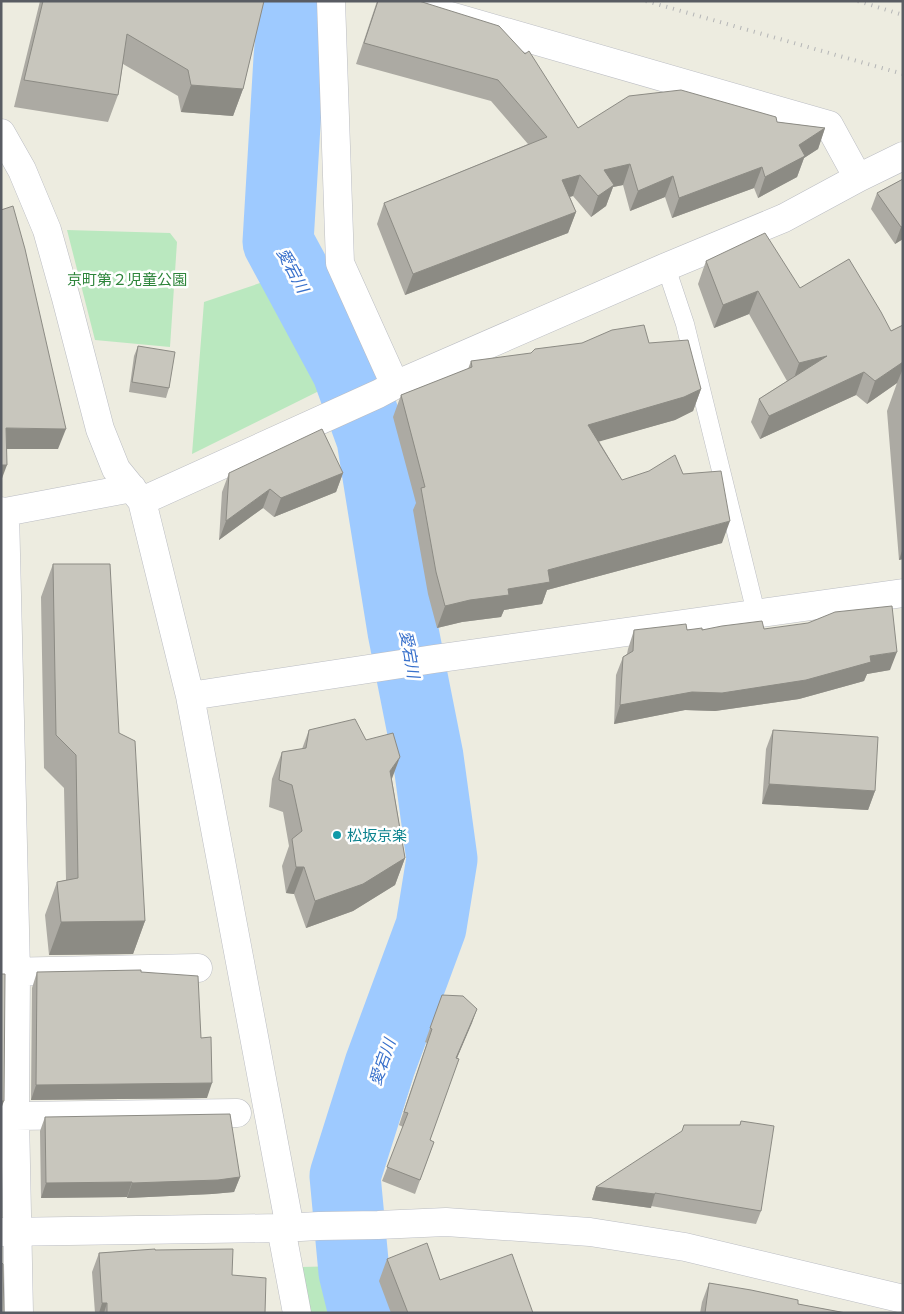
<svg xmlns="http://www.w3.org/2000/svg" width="904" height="1314" font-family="'Archivo Narrow','Noto Sans JP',sans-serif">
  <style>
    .green { fill: #bae8bf }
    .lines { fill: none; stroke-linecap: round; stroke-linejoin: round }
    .river { stroke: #9ecaff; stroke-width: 71 }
    .service-casing { stroke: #bbbdc3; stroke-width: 19 }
    .minor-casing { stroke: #bbbdc3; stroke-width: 29 }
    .tertiary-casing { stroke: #bbbdc3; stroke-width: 29 }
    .service { stroke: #fff; stroke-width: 18 }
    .minor { stroke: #fff; stroke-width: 28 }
    .tertiary { stroke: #fff; stroke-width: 28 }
    .rail { stroke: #b4b5b6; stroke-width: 4; stroke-dasharray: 1 6; stroke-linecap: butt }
    .wall { fill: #acaaa3 }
    .shaded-wall { fill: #8c8b84 }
    .building { fill: #c8c6bd; stroke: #8c8b84 }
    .culture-dot { fill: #0f9aa8; stroke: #fff; stroke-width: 2 }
    .labels { text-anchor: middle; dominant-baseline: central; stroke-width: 5; stroke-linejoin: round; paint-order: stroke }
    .park-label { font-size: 15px; fill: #2e853b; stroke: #fff }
    .culture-label { font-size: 15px; fill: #0d838f; stroke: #fff; text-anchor: start }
    .water-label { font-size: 16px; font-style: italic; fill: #3870cb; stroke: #fff }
  </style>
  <rect width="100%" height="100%" fill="#edece0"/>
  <path class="green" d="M67,230L170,233L177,242L170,347L95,340Z
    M275,278L286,303L319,391L192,454L204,302Z
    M343,1266L354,1313H310L301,1267Z"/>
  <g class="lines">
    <path class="river" d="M294,1L289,58L278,242L347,370L372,439L403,631L428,757L442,859L431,927L380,1065L345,1176L354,1272L364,1313"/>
    <defs>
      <path id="service" d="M666,267L685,324L756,613"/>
      <path id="minor" d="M331,1L340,263L395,385
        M398,1L829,125L858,178
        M1,133L22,170L47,230L66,298L100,429L116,469L142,501L190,696L290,1228
        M142,501L378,394L395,385L666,267L784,218L858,178L903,156
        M1,511L5,512L132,488
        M5,512L16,971L15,1116L19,1313
        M190,696L434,659L903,593
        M1,972L198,968
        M15,1116L237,1113
        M281,1228L297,1313"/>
      <path id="tertiary" d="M1,1232L281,1228L319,1226L378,1225L446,1222L590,1232L685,1247L903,1299"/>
    </defs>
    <use href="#service" class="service-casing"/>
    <use href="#minor" class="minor-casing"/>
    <use href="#tertiary" class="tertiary-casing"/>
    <use href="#service" class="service"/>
    <use href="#minor" class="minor"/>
    <use href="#tertiary" class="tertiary"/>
    <path class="rail" d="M646,1L903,74
      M858,1L903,15"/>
  </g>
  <path class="wall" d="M40,1H264L243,89L233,116L181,112L178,96L123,64L118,95L108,122L14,107Z
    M377,1H419L578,128L777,122L825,128L818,149L804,158L797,177L758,198L754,188L672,218L665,197L630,211L623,185L613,187L606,206L591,217L573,196L570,197L576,212L568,233L405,295L377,224L384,203L528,144L491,101L356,64Z
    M903,179V239L895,244L871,209L877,193Z
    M706,261L800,288L891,331L903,325V559L899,560L887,411L897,383L867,404L856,395L760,439L751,422L759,399L787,381L749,314L714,328L698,284Z
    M649,343L701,389L693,411L675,420L599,441L622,480L683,474L722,543L547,590L542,604L504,610L501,617L462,622L437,628L428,594L413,510L416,503L393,417L401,395L468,369L471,361Z
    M138,346L169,388L166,398L129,392L134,356Z
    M229,473H343L336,492L274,517L263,508L219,540L222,492Z
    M53,564L119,733L145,921L133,954L49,955L45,915L57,882L66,880L64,788L44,768L41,597Z
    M764,629L890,670L867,674L864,681L799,699L715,711L685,710L614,724L616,675L623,657L627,654L628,649L634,630Z
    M309,730L366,740L392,780L405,858L395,885L353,911L306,928L294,894L286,893L282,866L289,846L283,812L269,807L272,779L282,752L302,749Z
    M773,730L875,791L868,810L762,804L766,749Z
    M37,972H141L201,1038L207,1098L31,1100L32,988Z
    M442,995L477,1009L457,1058L430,1140L434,1142L415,1194L382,1181L403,1127L399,1125L427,1043L425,1042Z
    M45,1117L240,1177L234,1192L212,1194L127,1198V1197L41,1198L40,1131Z
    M741,1121L761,1211L756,1224L651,1206V1208L592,1200L596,1187L740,1125Z
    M155,1250L232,1275L265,1313H95L92,1272L99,1253Z
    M387,1259L440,1280L533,1313H391L379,1281Z
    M709,1283L798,1304L846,1313H700L702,1302Z"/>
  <path class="shaded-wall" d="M191,85L243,89L233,116L181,112Z
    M825,128L818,149L804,158L797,177L758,198L765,177L799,145Z
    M630,164L623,185L613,187L606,206L591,217L598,196L604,170Z
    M762,167L754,188L672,218L679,198Z
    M580,175L573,196L555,200L562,180Z
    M673,176L665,197L630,211L638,191Z
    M576,212L568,233L405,295L413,274Z
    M903,226V239L895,244L901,227Z
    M758,291L749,314L714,328L723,305Z
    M827,356L791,387L799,363Z
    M903,362V379L902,371L897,383L867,404L875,381Z
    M864,372L856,395L760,439L769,416Z
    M701,389L693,411L675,420L580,447L588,425Z
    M6,428L66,429L58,449H1Z
    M1,465H7L1,481Z
    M343,473L336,492L274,517L281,498Z
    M270,489L263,508L219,540L226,521Z
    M730,521L722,543L547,590L542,604L504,610L501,617L462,622L437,628L445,606L508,589L548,570Z
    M903,548V559L899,560Z
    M897,652L890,670L867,674L864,681L799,699L715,711L685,710L614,724L620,705L870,656Z
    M400,757L390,784V771Z
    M769,784L875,791L868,810L762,804Z
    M405,858L395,885L353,911L306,928L315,901Z
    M296,867H304L294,894L286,893Z
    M145,921L133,954L49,955L61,922Z
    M477,1009L472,1023L451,1072L456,1058Z
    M212,1083L207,1098L31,1100L36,1085Z
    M1,1101H4L1,1109Z
    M240,1177L234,1192L212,1194L127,1198L132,1183Z
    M132,1182L127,1197L41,1198L46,1183Z
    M596,1187L655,1194L651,1208L592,1200Z
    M102,1303H107L104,1313H99Z"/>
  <path class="building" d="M43,1H264L243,89L191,85L188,70L127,34L118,95L24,80Z
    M378,1H419L499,26L525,54L529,51L578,128L629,96L681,90L776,117L777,122L825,128L799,145L805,156L765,177L762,167L679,198L673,176L638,191L630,164L604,170L614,185L598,196L580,175L562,180L576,212L413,274L384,203L547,137L498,80L364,43Z
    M903,179V226L901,227L877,193Z
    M13,206L25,249L66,429L6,428L7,465H1V210Z
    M765,233L800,288L849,259L881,312L891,331L903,325V362L875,381L864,372L769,416L759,399L827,356L799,363L758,291L723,305L706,261Z
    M644,325L649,343L688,340L701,389L684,397L588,425L622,480L649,471L675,455L683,474L721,471L730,521L548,570L550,582L508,589L509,595L470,600L445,606L436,572L421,488L425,487L401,395L472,367L471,361L531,353L535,349L582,343L612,330Z
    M138,346L175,352L169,388L132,382Z
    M322,429L343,473L281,498L270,489L226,521L229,473Z
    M53,564H110L119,733L135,741L145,921L61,922L57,882L78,878L76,755L56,735Z
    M892,606L897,652L870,656L871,662L806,680L722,693L692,692L620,705L623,657L633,651L634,630L686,624L687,630L702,628V630L722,626L762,621L764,629L808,623L835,612Z
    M355,719L366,740L393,733L400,757L390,771L405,858L363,884L315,901L304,867H296L292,839L302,831L292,785L279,780L282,752L306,748L309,730Z
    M773,730L878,737L875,791L769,784Z
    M141,970V972L198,976L201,1038L211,1037L212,1083L36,1085L37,972Z
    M1,974H5L4,1101H1Z
    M442,995L463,996L477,1009L456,1058L459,1059L430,1140L434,1142L420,1180L387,1167L408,1113L404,1112L432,1029L430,1028Z
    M230,1114L240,1177L218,1180L132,1183V1182L46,1183L45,1117Z
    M741,1121L774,1126L761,1211L655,1193V1194L596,1187L682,1131L684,1125H740Z
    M427,1243L440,1280L512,1254L533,1313H408L387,1259Z
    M155,1249V1250L233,1249L232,1275L266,1278L265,1313H107V1303H102L99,1253Z
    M1,1262L3,1264L4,1313H1Z
    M709,1283L751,1290L798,1300V1304L846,1313H705Z"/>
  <circle class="culture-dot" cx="337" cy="835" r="5"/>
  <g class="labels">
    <g class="park-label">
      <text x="127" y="279">京町第２児童公園</text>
    </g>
    <g class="culture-label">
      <text x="347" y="835">松坂京楽</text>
    </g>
    <g class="water-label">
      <text transform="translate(293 270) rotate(62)">愛宕川</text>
      <text transform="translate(410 654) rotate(80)">愛宕川</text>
      <text transform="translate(382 1062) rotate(-71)">愛宕川</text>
    </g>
  </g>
  <rect width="904" height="1314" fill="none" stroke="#595c63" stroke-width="5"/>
</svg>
